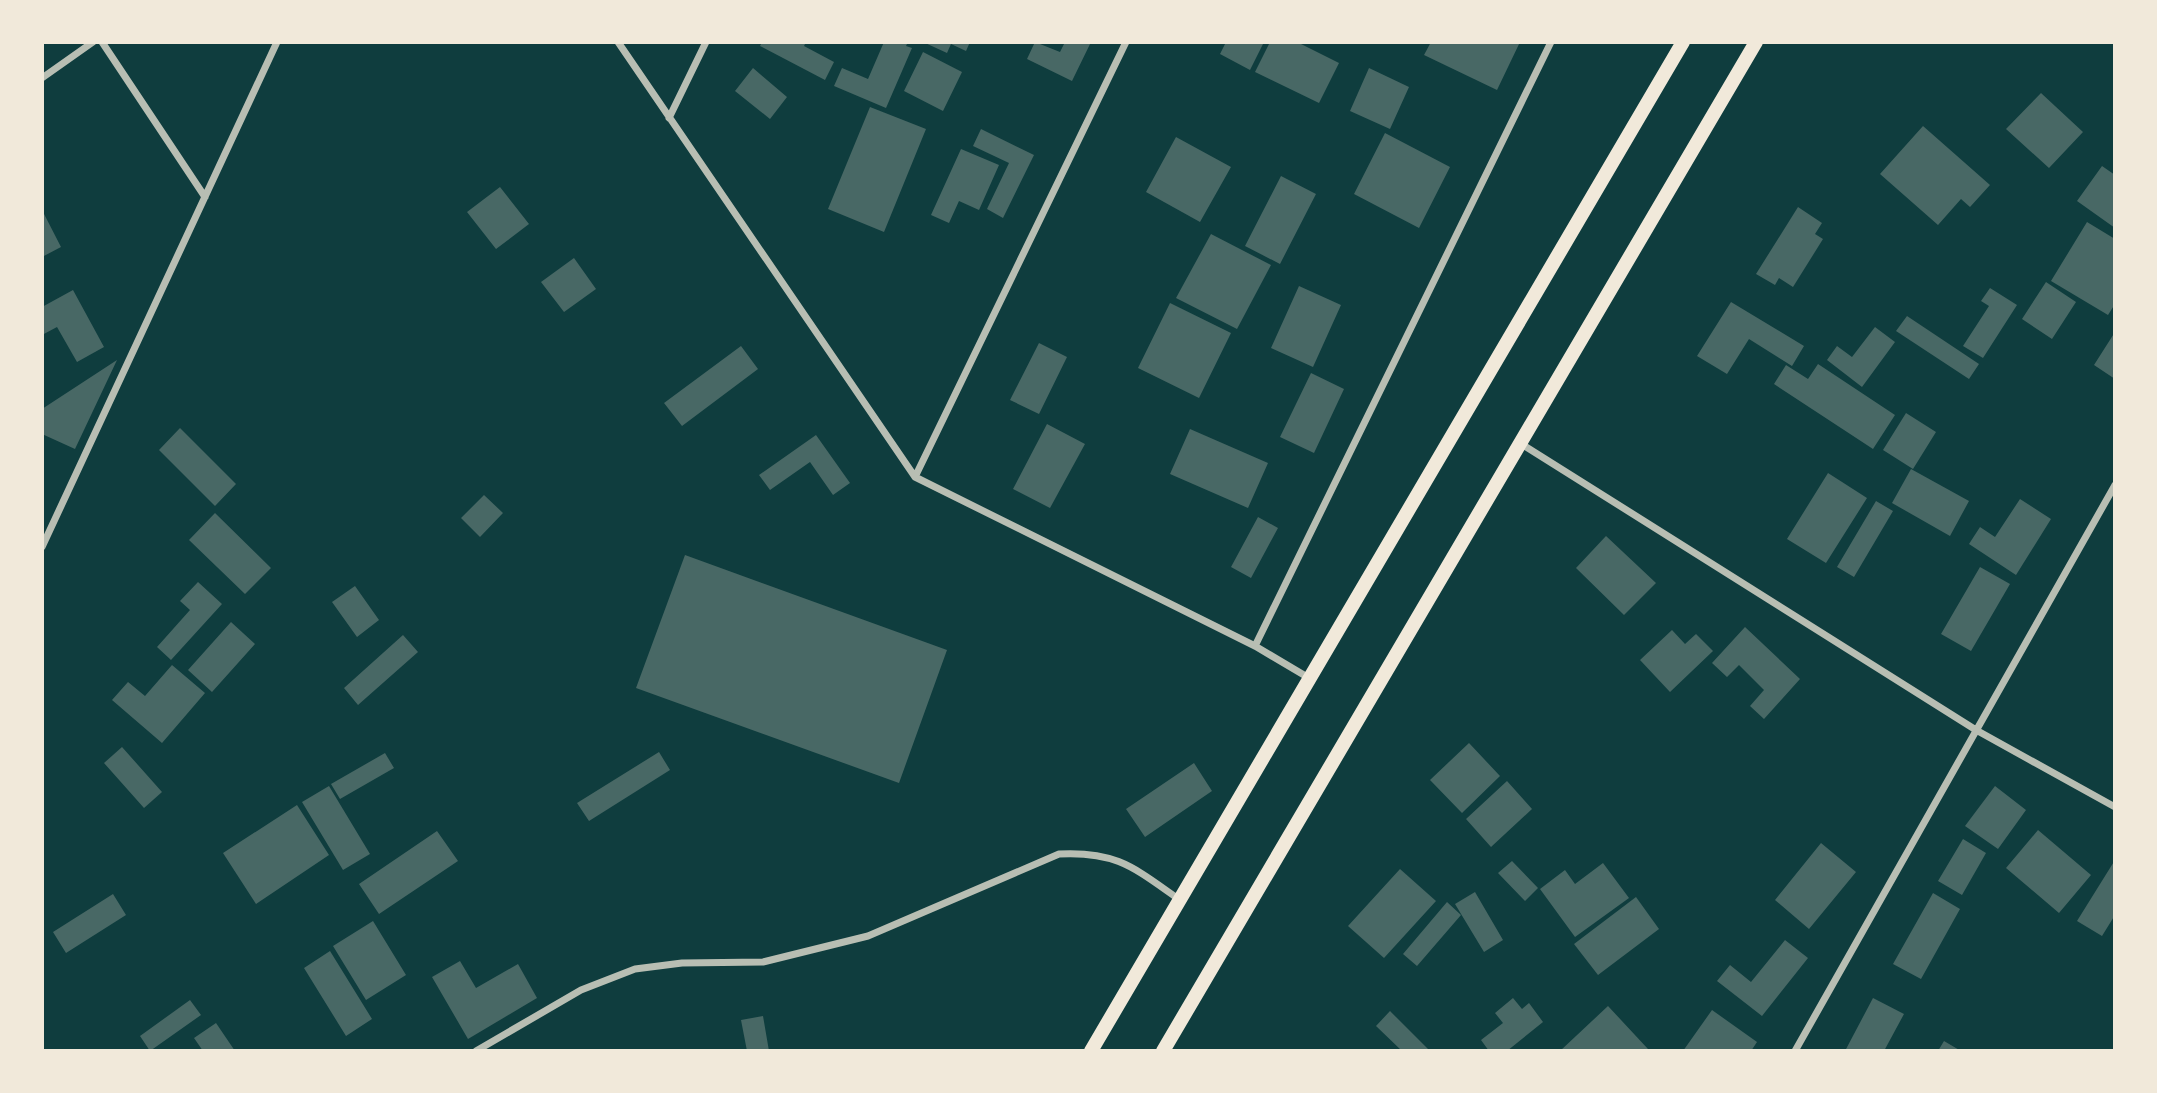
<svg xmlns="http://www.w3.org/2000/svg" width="2157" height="1093" font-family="Commissioner,sans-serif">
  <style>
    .building { fill: #486865 }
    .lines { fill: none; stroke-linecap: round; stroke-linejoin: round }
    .minor { stroke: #b8beb3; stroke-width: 7 }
    .secondary { stroke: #f1e9da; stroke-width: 14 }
  </style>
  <rect width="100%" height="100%" fill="#0f3d3e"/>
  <path class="building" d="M762,42H806L804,46L834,62L825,80L760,46Z
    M884,42H908L906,46L912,48L886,108L834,86L842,68L868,79Z
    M923,42H970L966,51L951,44L947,53Z
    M1035,42L1060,52L1065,42H1091L1072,81L1027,59Z
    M1226,42H1264L1250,70L1220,54Z
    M1270,42H1297L1339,63L1319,103L1255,72Z
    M1431,42H1520L1497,90L1424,55Z
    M923,52L962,72L943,111L904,91Z
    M753,68L787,97L770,119L735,91Z
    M1369,68L1409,87L1390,129L1350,111Z
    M2041,93L2083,132L2049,168L2006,129Z
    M870,107L926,129L884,232L828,209Z
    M1923,126L1990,185L1970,207L1961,199L1938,225L1880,174Z
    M981,129L1034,155L1003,218L987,209L1009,163L973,146Z
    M1385,133L1450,167L1419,228L1354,194Z
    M1176,137L1231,167L1200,222L1146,192Z
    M961,149L999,165L979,210L959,201L949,223L931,215Z
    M2102,166L2115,175V228L2077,201Z
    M1281,176L1316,194L1280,264L1245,246Z
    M500,187L529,224L496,249L467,212Z
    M1798,207L1822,223L1815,234L1823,239L1793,287L1779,278L1775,285L1756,274Z
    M42,210L61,247L42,257Z
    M2087,222L2115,239V304L2108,315L2051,281Z
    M1211,234L1271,265L1237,329L1176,298Z
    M574,258L596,289L564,312L541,282Z
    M2046,282L2076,302L2052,339L2022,319Z
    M1299,286L1341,305L1313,367L1271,348Z
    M1990,288L2017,305L1983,358L1963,346L1989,306L1981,301Z
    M73,290L104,347L77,362L57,327L42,335V307Z
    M1731,302L1804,346L1792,366L1749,339L1727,374L1697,356Z
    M1170,303L1231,333L1199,398L1138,368Z
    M1907,316L1979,364L1969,379L1896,331Z
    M1875,327L1895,342L1862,387L1827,360L1837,346L1852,357Z
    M2115,332V379L2094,365Z
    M1039,343L1067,357L1039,414L1010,400Z
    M741,346L758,369L682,426L664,403Z
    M117,360L75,449L42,434V409Z
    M1818,364L1895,415L1873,449L1774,384L1786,365L1808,379Z
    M1311,373L1344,389L1314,453L1280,437Z
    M1906,413L1936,432L1913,469L1883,450Z
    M1047,424L1085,444L1050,508L1013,489Z
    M180,428L236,484L215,506L159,450Z
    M1190,429L1268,463L1248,508L1170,474Z
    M816,435L850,483L833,495L810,462L770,490L759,475Z
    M1911,469L1969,501L1950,536L1892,503Z
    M1828,473L1867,498L1826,563L1787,539Z
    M484,495L503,513L480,537L461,518Z
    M2020,499L2051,519L2016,575L1969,544L1980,527L1995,537Z
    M1876,501L1893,511L1854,577L1837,567Z
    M215,513L271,568L245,594L189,540Z
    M1258,517L1278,528L1251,578L1231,567Z
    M1606,536L1656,583L1624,615L1576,568Z
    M685,555L947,650L899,783L636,688Z
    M1980,567L2010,584L1971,651L1941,634Z
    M198,582L222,604L171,660L157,647L190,610L180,601Z
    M355,586L379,620L357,637L332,602Z
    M231,622L255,644L212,692L188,670Z
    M1745,627L1800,679L1764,719L1750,706L1764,690L1739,665L1727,677L1712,663Z
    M1672,630L1685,644L1696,634L1713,651L1670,692L1640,660Z
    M403,635L418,652L358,705L344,688Z
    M172,665L205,693L162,743L112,700L128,682L145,696Z
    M1469,743L1500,776L1462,813L1430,780Z
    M122,747L162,792L144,808L104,763Z
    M659,752L670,770L589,821L577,803Z
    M385,753L394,768L340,799L331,784Z
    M1194,763L1212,791L1145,837L1126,809Z
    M1507,781L1532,809L1491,847L1466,819Z
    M329,786L370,854L343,870L302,802Z
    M1995,786L2026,810L1998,849L1965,826Z
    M297,805L329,855L256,904L223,853Z
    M2038,830L2091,875L2059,913L2006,868Z
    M437,831L458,861L379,914L359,884Z
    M1963,839L1986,853L1962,895L1938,881Z
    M1821,843L1856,872L1809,929L1775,900Z
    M2115,860V915L2102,936L2077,921Z
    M1512,861L1538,888L1525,901L1498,873Z
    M1603,863L1629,898L1575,937L1540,889L1565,870L1575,884Z
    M1400,869L1436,901L1384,958L1348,926Z
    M1475,892L1503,940L1484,952L1455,904Z
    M1933,893L1960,909L1921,979L1893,964Z
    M113,894L126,915L66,953L53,932Z
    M1636,897L1659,929L1598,975L1574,944Z
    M1447,902L1461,915L1417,966L1403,954Z
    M373,921L406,975L366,1000L333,946Z
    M1785,940L1808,958L1762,1016L1717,981L1730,965L1751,982Z
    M330,951L372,1019L346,1036L304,968Z
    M460,961L476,988L518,964L537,998L468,1039L432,977Z
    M1513,998L1522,1009L1529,1003L1543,1022L1507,1051H1489L1481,1040L1503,1023L1495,1013Z
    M1873,998L1904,1014L1884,1051H1845Z
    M190,1000L201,1015L150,1051L140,1036Z
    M1608,1006L1648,1049L1560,1051Z
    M1712,1010L1757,1042L1751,1051H1683Z
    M1390,1011L1430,1051H1402L1376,1026Z
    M763,1016L769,1051H747L741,1020Z
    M216,1023L235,1051H203L194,1038Z
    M1944,1041L1961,1051H1938Z"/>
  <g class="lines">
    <path class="minor" d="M102,42L205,197
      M618,42L915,477L1255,646L1309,678
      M42,78L93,42
      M669,118L706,42
      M1520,443L1976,730L2115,807
      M915,477L1126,42
      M42,547L277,42
      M1255,646L1551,42
      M476,1051L581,990L635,969L682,963L763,962L868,936L1059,854C1117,851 1134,868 1180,900
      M1795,1051L2115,485"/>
    <path class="secondary" d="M1091,1051L1683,42
      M1163,1051L1756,42"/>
  </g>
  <rect width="2157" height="1093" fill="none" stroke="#f1e9da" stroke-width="88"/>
</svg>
